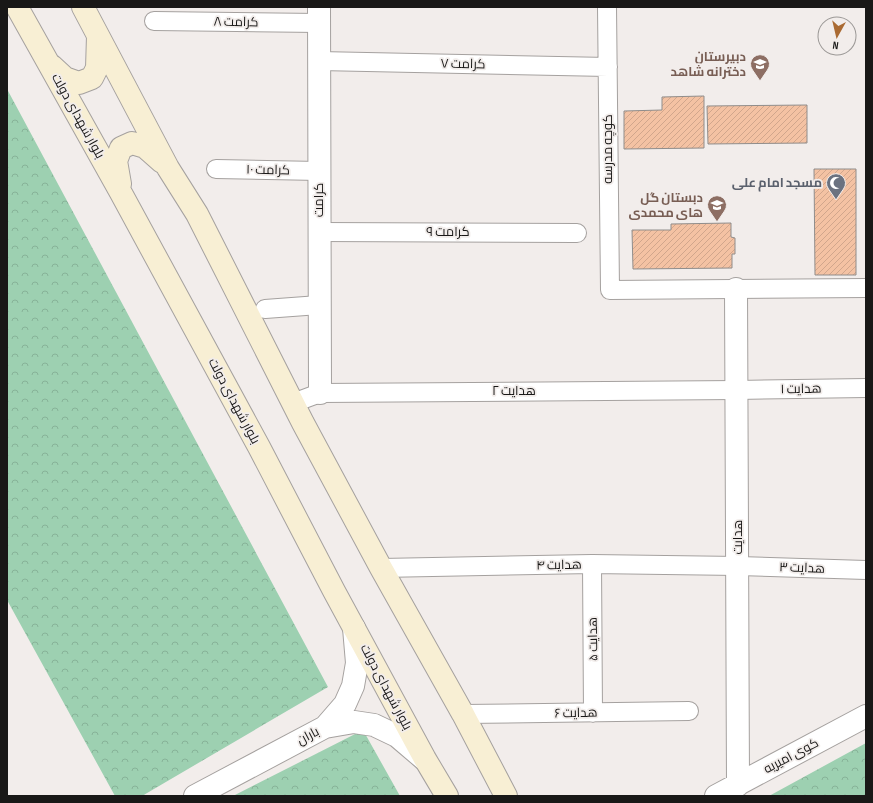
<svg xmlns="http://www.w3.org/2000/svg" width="873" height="803" font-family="'Sofia Sans Condensed',Cairo,sans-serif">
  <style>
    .forest { fill: url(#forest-crowns) }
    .building { fill: url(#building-hatch); stroke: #908d8b }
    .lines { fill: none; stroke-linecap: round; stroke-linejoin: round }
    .minor-casing { stroke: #a5a19f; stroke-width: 20 }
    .tertiary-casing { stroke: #a5a19f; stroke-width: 24 }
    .secondary-casing { stroke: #a5a19f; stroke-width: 24 }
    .minor { stroke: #fff; stroke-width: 18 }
    .tertiary { stroke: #fff; stroke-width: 22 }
    .secondary { stroke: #f8efd4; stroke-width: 22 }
    .labels { text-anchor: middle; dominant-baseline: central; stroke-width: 3.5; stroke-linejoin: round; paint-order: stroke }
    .street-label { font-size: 13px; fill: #191817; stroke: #f2edeb }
    .education-label { font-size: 13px; font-weight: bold; fill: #785e54; stroke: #f2edeb; text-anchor: end }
    .worship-label { font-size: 13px; font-weight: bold; fill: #5b616d; stroke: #f2edeb; text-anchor: end }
  </style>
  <defs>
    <pattern id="forest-crowns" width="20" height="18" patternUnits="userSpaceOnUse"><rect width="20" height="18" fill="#9dd0b1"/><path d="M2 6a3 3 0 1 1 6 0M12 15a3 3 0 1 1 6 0" fill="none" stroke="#87b298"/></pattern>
    <pattern id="building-hatch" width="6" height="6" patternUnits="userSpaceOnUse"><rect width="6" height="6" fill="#f4c2a3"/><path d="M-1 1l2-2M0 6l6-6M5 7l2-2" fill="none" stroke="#d1a68c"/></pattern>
  </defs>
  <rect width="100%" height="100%" fill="#f2edeb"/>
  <path class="forest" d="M7,89L328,687L142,796H115L7,600Z
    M363,730L400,796H233Z
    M866,743V796H769Z"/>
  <path class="building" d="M704,96V148L624,149V111L662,110V97Z
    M807,105V143L708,144L707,106Z
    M814,169H856V275H815Z
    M731,223V237L735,238V254H732V268L633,269L632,230H671V224Z"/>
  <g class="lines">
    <defs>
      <path id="minor" d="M607,7L610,290L866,288
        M154,21L319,23
        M319,61L608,67
        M216,169L319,171
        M319,232L577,233
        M265,309L319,305
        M293,403L320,393L737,390L866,388
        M592,564L593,713
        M381,568L592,564L738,566L866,570
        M463,714L689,711"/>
      <path id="tertiary" d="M319,7L320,393
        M736,289L738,785
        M325,727L354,722L374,725L397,736L424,759
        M195,796L325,727L345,704L353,686L357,663L354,628
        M716,796L866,716"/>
      <path id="secondary" d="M17,7L121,193L259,447L334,591L425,759L447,796
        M83,7L168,168L197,214L303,423L381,568L463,714L506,796
        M52,66L65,78L79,83L92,78L97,68L98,36
        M120,184L116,161L121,148L132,143L145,147L162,162"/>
    </defs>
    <use href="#minor" class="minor-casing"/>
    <use href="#tertiary" class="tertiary-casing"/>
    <use href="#secondary" class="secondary-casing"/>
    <use href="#minor" class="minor"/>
    <use href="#tertiary" class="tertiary"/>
    <use href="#secondary" class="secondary"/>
  </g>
  <defs>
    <symbol id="school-pin" viewBox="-11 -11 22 30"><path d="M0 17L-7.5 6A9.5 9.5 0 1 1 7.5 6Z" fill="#8d6e63" stroke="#f2edeb"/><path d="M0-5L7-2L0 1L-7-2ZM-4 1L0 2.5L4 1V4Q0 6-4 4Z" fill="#fff"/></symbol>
    <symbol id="mosque-pin" viewBox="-11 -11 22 30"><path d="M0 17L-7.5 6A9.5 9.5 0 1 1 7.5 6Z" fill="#6b7280" stroke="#f2edeb"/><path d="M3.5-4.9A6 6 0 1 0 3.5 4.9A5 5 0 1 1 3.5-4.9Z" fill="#fff"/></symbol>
  </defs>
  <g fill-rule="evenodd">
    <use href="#school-pin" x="749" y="53" width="22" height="30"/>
    <use href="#mosque-pin" x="825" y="172" width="22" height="30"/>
    <use href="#school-pin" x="706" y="194" width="22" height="30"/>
  </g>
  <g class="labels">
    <g class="street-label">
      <text transform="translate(236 22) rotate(1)">کرامت ۸</text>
      <text transform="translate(463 64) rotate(1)">کرامت ۷</text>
      <text transform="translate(78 116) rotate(61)">بلوار شهدای دولت</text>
      <text transform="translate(608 149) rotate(-90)">کوچه مدرسه</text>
      <text transform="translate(268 170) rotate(1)">کرامت ۱۰</text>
      <text transform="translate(319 200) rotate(-90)">کرامت</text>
      <text x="448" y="232">کرامت ۹</text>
      <text transform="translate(801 389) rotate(-1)">هدایت ۱</text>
      <text x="514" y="391">هدایت ۲</text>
      <text transform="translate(234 401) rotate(62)">بلوار شهدای دولت</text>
      <text transform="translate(738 537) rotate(-90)">هدایت</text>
      <text transform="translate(559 565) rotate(-1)">هدایت ۴</text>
      <text transform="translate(802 568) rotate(2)">هدایت ۳</text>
      <text transform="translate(593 639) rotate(-91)">هدایت ۵</text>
      <text transform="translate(386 687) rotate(62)">بلوار شهدای دولت</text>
      <text transform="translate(576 713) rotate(-1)">هدایت ۶</text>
      <text transform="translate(308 736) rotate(-28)">باران</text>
      <text transform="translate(791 756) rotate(-28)">کوی امیریه</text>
    </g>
    <g class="education-label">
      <text x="746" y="57">دبیرستان<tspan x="746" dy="15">دخترانه شاهد</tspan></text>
      <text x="703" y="198">دبستان گل<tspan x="703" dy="15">های محمدی</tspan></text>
    </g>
    <g class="worship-label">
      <text x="822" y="183">مسجد امام علی</text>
    </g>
  </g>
  <rect width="873" height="803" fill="none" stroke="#191817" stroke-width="16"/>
  <g transform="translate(837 36) rotate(188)"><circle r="19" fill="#f2edeb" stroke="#9b9896"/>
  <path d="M0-3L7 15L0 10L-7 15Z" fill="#aa6a32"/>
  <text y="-6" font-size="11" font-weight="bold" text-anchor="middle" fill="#191817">N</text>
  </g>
</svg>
